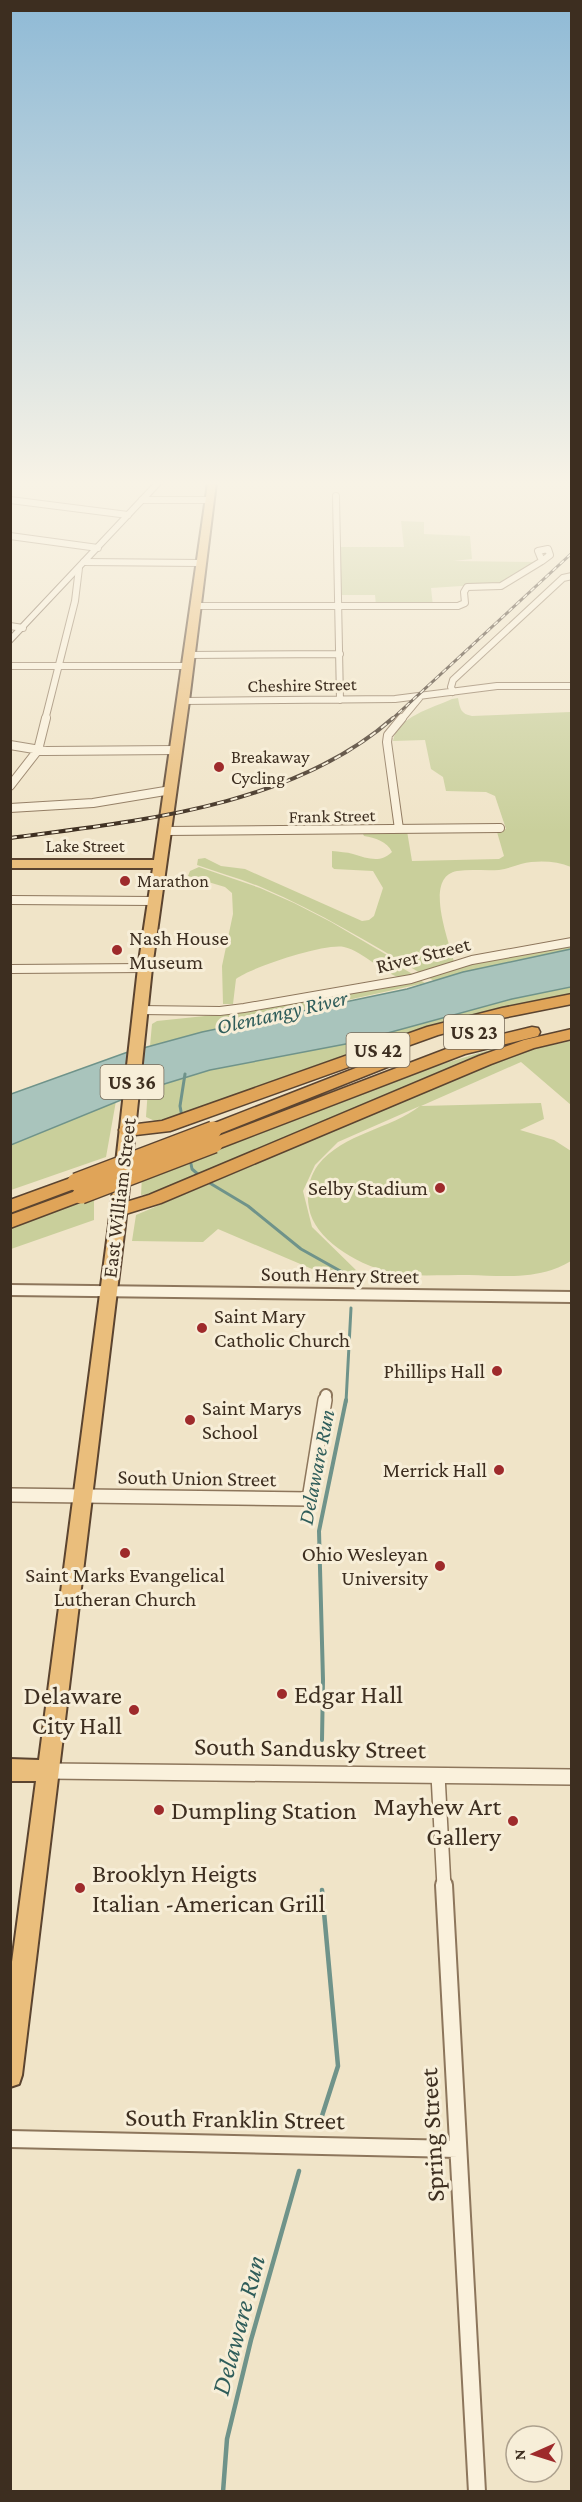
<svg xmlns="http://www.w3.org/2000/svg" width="582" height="2502" font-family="'Crimson Pro',serif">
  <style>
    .green { fill: #c9cf9b }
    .water { fill: #a9c4bc; stroke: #6f938a; stroke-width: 1.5 }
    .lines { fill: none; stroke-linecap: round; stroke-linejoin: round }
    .stream-far2 { stroke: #6f938a; stroke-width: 3 }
    .stream-far1 { stroke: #6f938a; stroke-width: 4 }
    .stream { stroke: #6f938a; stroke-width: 4.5 }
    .minor-far4-casing { stroke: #8d765c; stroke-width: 8 }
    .minor-far3-casing { stroke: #8d765c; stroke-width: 10 }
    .minor-far2-casing { stroke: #8d765c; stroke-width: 14 }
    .minor-far1-casing { stroke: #8d765c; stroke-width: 16 }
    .minor-casing { stroke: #8d765c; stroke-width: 20 }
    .tertiary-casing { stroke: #8d765c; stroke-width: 18 }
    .secondary-casing { stroke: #6f573f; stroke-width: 2 }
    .trunk-casing { stroke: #5b4430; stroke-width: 4 }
    .motorway-casing { stroke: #5b4430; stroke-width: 3 }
    .minor-far4 { stroke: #faf1dc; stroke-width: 6 }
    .minor-far3 { stroke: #faf1dc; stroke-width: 8 }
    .minor-far2 { stroke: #faf1dc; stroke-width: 10 }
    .minor-far1 { stroke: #faf1dc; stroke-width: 13 }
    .minor { stroke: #faf1dc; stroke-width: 16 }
    .tertiary { stroke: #faf1dc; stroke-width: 15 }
    .secondary { fill: #faf1dc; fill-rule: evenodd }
    .trunk { fill: #eabe7c; fill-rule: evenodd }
    .motorway { fill: #e0a458; fill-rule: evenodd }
    .rail-far1-casing { stroke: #3d2e20; stroke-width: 3 }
    .rail-casing { stroke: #3d2e20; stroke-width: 4 }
    .rail-far1 { stroke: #f7eed8; stroke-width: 1.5; stroke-dasharray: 5; stroke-linecap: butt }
    .rail { stroke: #f7eed8; stroke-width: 2; stroke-dasharray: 7; stroke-linecap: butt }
    .motorway-bridge-casing { stroke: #5b4430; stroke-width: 20; stroke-linecap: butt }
    .motorway-bridge { stroke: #e0a458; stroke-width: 17 }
    .poi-dot { fill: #9e2a2b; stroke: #f7eed8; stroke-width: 2 }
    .labels { text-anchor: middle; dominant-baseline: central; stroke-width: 6; stroke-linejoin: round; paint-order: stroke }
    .far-street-label { font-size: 18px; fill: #3d2e20; stroke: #f7eed8 }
    .far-poi-label { font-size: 18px; fill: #3d2e20; stroke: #f7eed8; text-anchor: start }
    .shield { fill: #f7eed8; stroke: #756857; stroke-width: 1.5 }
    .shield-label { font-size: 20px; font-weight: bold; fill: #3d2e20 }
    .poi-label { font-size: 21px; fill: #3d2e20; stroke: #f7eed8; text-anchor: end }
    .street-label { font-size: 21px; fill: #3d2e20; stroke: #f7eed8 }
    .water-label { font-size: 22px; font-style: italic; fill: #2f5d5a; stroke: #f7eed8 }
    .near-poi-label { font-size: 26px; fill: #3d2e20; stroke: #f7eed8; text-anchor: start }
    .near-street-label { font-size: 26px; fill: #3d2e20; stroke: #f7eed8 }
    .near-water-label { font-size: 27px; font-style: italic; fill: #2f5d5a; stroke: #f7eed8 }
  </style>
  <rect width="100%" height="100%" fill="#f0e4c8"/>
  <path class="green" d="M401,521L424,522V534L470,536L472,559L453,561L540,562L507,583L431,588L433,606H376L375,595H341L340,547H404Z
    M458,698C460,709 461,714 472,716L571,712V867C556,861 538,860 521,864C514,866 507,869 499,870C485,871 471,869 457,871C423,877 449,941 454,962L422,974C370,943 319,912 263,888C242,879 219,873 197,865L198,859L205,858L221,866L245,869L362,921L369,920L374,916L383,888L373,871L334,869L332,867V851C339,852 347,852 353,854C367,858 380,864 392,852C387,841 375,838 364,836L362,832L407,831L412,861L499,859L504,856L497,832L506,829L495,796L486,792L446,791L443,777L431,769L425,740L393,741C397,717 432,708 452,699Z
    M199,867L260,888L294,903L331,922L392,958L390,961L416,976C412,977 405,979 402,978C383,974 363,951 344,947C325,943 252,967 236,979L233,1004H223L222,966L233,914L232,893L225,887L188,876L190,871Z
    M571,945V949L434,981L426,976L452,967Z
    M418,979L425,983L202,1032L150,1046L152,1024L157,1021L224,1014Z
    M571,987V995L458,1019L302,1075L157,1122L146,1117L148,1089L210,1070L351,1043L512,999Z
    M538,1037L407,1087L176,1186L156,1194L141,1195L142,1176C272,1127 402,1070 538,1037Z
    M571,1041V1105L521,1062L421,1106L541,1103L544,1119L520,1130L554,1140L571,1151V1261C541,1280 504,1276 469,1275C448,1275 426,1276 405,1275C371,1272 315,1244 309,1208C306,1193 309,1177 318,1165C343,1133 391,1129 420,1106L338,1142L315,1165L303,1191L312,1227L359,1273L345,1283L218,1229L203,1242L132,1241L136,1215L500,1060L532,1049Z
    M116,1101L106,1157L11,1190V1145Z
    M94,1196V1220L11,1249V1228Z"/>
  <path class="water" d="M571,949V987L512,999L351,1043L210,1070L148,1089L11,1145V1094L125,1053L202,1032L407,989L463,972Z"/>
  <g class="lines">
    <path class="stream-far2" d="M182,1117L180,1106L185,1074
      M190,1159L192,1169L200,1176
      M208,1182L248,1206L301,1249L351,1277
      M346,1402L351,1308"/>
    <path class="stream-far1" d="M322,1740L323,1680L319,1531L346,1400"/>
    <path class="stream" d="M321,2119L338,2066L322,1890
      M223,2492L227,2439L251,2340L299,2171"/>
    <defs>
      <path id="minor-far4" d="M336,496L340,700
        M10,500L128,515
        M142,500H210
        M10,536L98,548
        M548,549L550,555L542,561L538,551Z
        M84,562L201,563
        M196,606H458L465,603L464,592L467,587L501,586L542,561
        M10,626L23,628
        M189,655L340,654
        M10,666H188
        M453,692L451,687L453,680L563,578L572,576
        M184,701L395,699L497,686H572
        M45,720L75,601L79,568
        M401,720L420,697"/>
      <path id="minor-far3" d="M10,745L46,751L177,750
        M10,786L38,750L46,718
        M10,808L93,803L171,790
        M399,829L387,742L388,735L402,718
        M165,831L500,828
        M10,900L153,901
        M10,969L145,968
        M140,1010L220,1011L244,1008L411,979L472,960L572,942"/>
      <path id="minor-far2" d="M10,1290L572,1297
        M325,1402L326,1395"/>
      <path id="minor-far1" d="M10,1495L309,1499L325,1400
        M438,1775L444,1887"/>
      <path id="minor" d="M444,1885L477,2492
        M10,2139L458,2149"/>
      <path id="tertiary" d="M49,1771L572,1777"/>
      <path id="secondary" d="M154,483H162L10,644V636Z"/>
      <path id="trunk" d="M208,483H216L189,701L152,968L125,1225L22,2075L19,2084L10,2087V1977L36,1781H10V1759L39,1760L109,1225L138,968L153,868H10V860H154Z"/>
      <path id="motorway" d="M572,994V1004L502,1018L438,1035L170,1131L127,1136L121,1134L119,1130L121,1126L162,1121L427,1027L502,1008Z
        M532,1027L538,1028L540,1032L538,1036L465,1054L220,1148H208L206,1144L208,1140L454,1046Z
        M572,1029V1039L534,1048L491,1064L161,1203L119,1216L113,1214L110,1210L113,1206L149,1195L479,1056L524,1040Z
        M394,1053L400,1054L402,1058L400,1062L219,1134H207L205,1130L207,1126Z
        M76,1176L82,1178L85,1182L82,1186L10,1213V1200Z
        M81,1189L87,1191L90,1195L87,1199L10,1228V1215Z"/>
    </defs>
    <use href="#minor-far4" class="minor-far4-casing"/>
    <use href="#minor-far3" class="minor-far3-casing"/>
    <use href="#minor-far2" class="minor-far2-casing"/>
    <use href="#minor-far1" class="minor-far1-casing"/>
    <use href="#minor" class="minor-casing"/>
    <use href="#tertiary" class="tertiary-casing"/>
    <use href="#secondary" class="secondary-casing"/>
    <use href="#trunk" class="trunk-casing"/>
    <use href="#motorway" class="motorway-casing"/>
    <use href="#minor-far4" class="minor-far4"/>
    <use href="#minor-far3" class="minor-far3"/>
    <use href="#minor-far2" class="minor-far2"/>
    <use href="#minor-far1" class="minor-far1"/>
    <use href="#minor" class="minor"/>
    <use href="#tertiary" class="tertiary"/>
    <use href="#secondary" class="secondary"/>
    <use href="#trunk" class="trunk"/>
    <use href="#motorway" class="motorway"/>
    <defs>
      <path id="rail-far1" d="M391,720L572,553"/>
      <path id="rail" d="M10,838C137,821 292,807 393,718"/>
    </defs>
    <use href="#rail-far1" class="rail-far1-casing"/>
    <use href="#rail" class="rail-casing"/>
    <use href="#rail-far1" class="rail-far1"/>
    <use href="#rail" class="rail"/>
    <defs>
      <path id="motorway-bridge" d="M76,1182L213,1130
        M81,1195L214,1144"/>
    </defs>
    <use href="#motorway-bridge" class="motorway-bridge-casing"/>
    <use href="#motorway-bridge" class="motorway-bridge"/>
  </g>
  <linearGradient id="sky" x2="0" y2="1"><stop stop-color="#8fbad6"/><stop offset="0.58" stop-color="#f8f3e6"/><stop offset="1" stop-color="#f8f3e6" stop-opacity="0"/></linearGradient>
  <rect width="582" height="833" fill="url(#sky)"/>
  <g class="poi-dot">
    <circle cx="219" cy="767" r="6"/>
    <circle cx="125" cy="881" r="6"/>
    <circle cx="117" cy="950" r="6"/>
    <circle cx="440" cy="1188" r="6"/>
    <circle cx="202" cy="1328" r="6"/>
    <circle cx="497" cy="1371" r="6"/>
    <circle cx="190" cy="1420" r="6"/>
    <circle cx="499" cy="1470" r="6"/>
    <circle cx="125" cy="1553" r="6"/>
    <circle cx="440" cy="1566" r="6"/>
    <circle cx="282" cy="1694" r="6"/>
    <circle cx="134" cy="1710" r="6"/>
    <circle cx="159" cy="1810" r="6"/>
    <circle cx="513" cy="1821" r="6"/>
    <circle cx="80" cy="1888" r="6"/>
  </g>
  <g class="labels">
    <g class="far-street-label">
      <text transform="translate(302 685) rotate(-1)">Cheshire Street</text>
      <text transform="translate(332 816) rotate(-1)">Frank Street</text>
      <text x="85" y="846">Lake Street</text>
    </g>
    <g class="far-poi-label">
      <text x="231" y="757">Breakaway<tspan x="231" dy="21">Cycling</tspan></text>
      <text x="137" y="881">Marathon</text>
    </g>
    <g class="shield">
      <rect x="444" y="1015" width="60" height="34" rx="4.5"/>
      <rect x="346.5" y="1033" width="63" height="34" rx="4.5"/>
      <rect x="100.5" y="1065" width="63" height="34" rx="4.5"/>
    </g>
    <g class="shield-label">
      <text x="474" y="1032">US 23</text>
      <text x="378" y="1050">US 42</text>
      <text x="132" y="1082">US 36</text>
    </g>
    <g class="poi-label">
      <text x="129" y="938" text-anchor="start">Nash House<tspan x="129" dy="24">Museum</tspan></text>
      <text x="428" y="1188">Selby Stadium</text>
      <text x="214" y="1316" text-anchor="start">Saint Mary<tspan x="214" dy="24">Catholic Church</tspan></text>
      <text x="485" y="1371">Phillips Hall</text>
      <text x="202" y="1408" text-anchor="start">Saint Marys<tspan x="202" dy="24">School</tspan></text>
      <text x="487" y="1470">Merrick Hall</text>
      <text x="428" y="1554">Ohio Wesleyan<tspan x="428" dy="24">University</tspan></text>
      <text x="125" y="1575" text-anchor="middle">Saint Marks Evangelical<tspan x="125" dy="24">Lutheran Church</tspan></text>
    </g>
    <g class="street-label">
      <text transform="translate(423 955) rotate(-14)">River Street</text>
      <text transform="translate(119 1198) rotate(-83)">East William Street</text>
      <text transform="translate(340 1275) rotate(1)">South Henry Street</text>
      <text transform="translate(197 1478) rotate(1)">South Union Street</text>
    </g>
    <g class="water-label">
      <text transform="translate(282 1012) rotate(-13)">Olentangy River</text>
      <text transform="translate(316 1467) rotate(-79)">Delaware Run</text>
    </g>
    <g class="near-poi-label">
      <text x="294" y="1694">Edgar Hall</text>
      <text x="122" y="1695" text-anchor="end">Delaware<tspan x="122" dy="30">City Hall</tspan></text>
      <text x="501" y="1806" text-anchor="end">Mayhew Art<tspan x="501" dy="30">Gallery</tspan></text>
      <text x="171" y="1810">Dumpling Station</text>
      <text x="92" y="1873">Brooklyn Heigts<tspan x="92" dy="30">Italian -American Grill</tspan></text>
    </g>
    <g class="near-street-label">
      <text transform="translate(310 1748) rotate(1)">South Sandusky Street</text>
      <text transform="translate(235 2119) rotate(1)">South Franklin Street</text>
      <text transform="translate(432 2135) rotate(-93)">Spring Street</text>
    </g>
    <g class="near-water-label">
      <text transform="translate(238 2325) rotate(-75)">Delaware Run</text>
    </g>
  </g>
  <rect width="582" height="2502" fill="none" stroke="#3d2e20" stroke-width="24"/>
  <g transform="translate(534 2454) rotate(267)"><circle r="28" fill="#f7eed8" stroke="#ada18e" stroke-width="1.5"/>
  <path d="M0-4.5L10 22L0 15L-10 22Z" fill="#9e2a2b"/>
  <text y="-9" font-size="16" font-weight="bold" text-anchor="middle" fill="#3d2e20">N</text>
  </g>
</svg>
